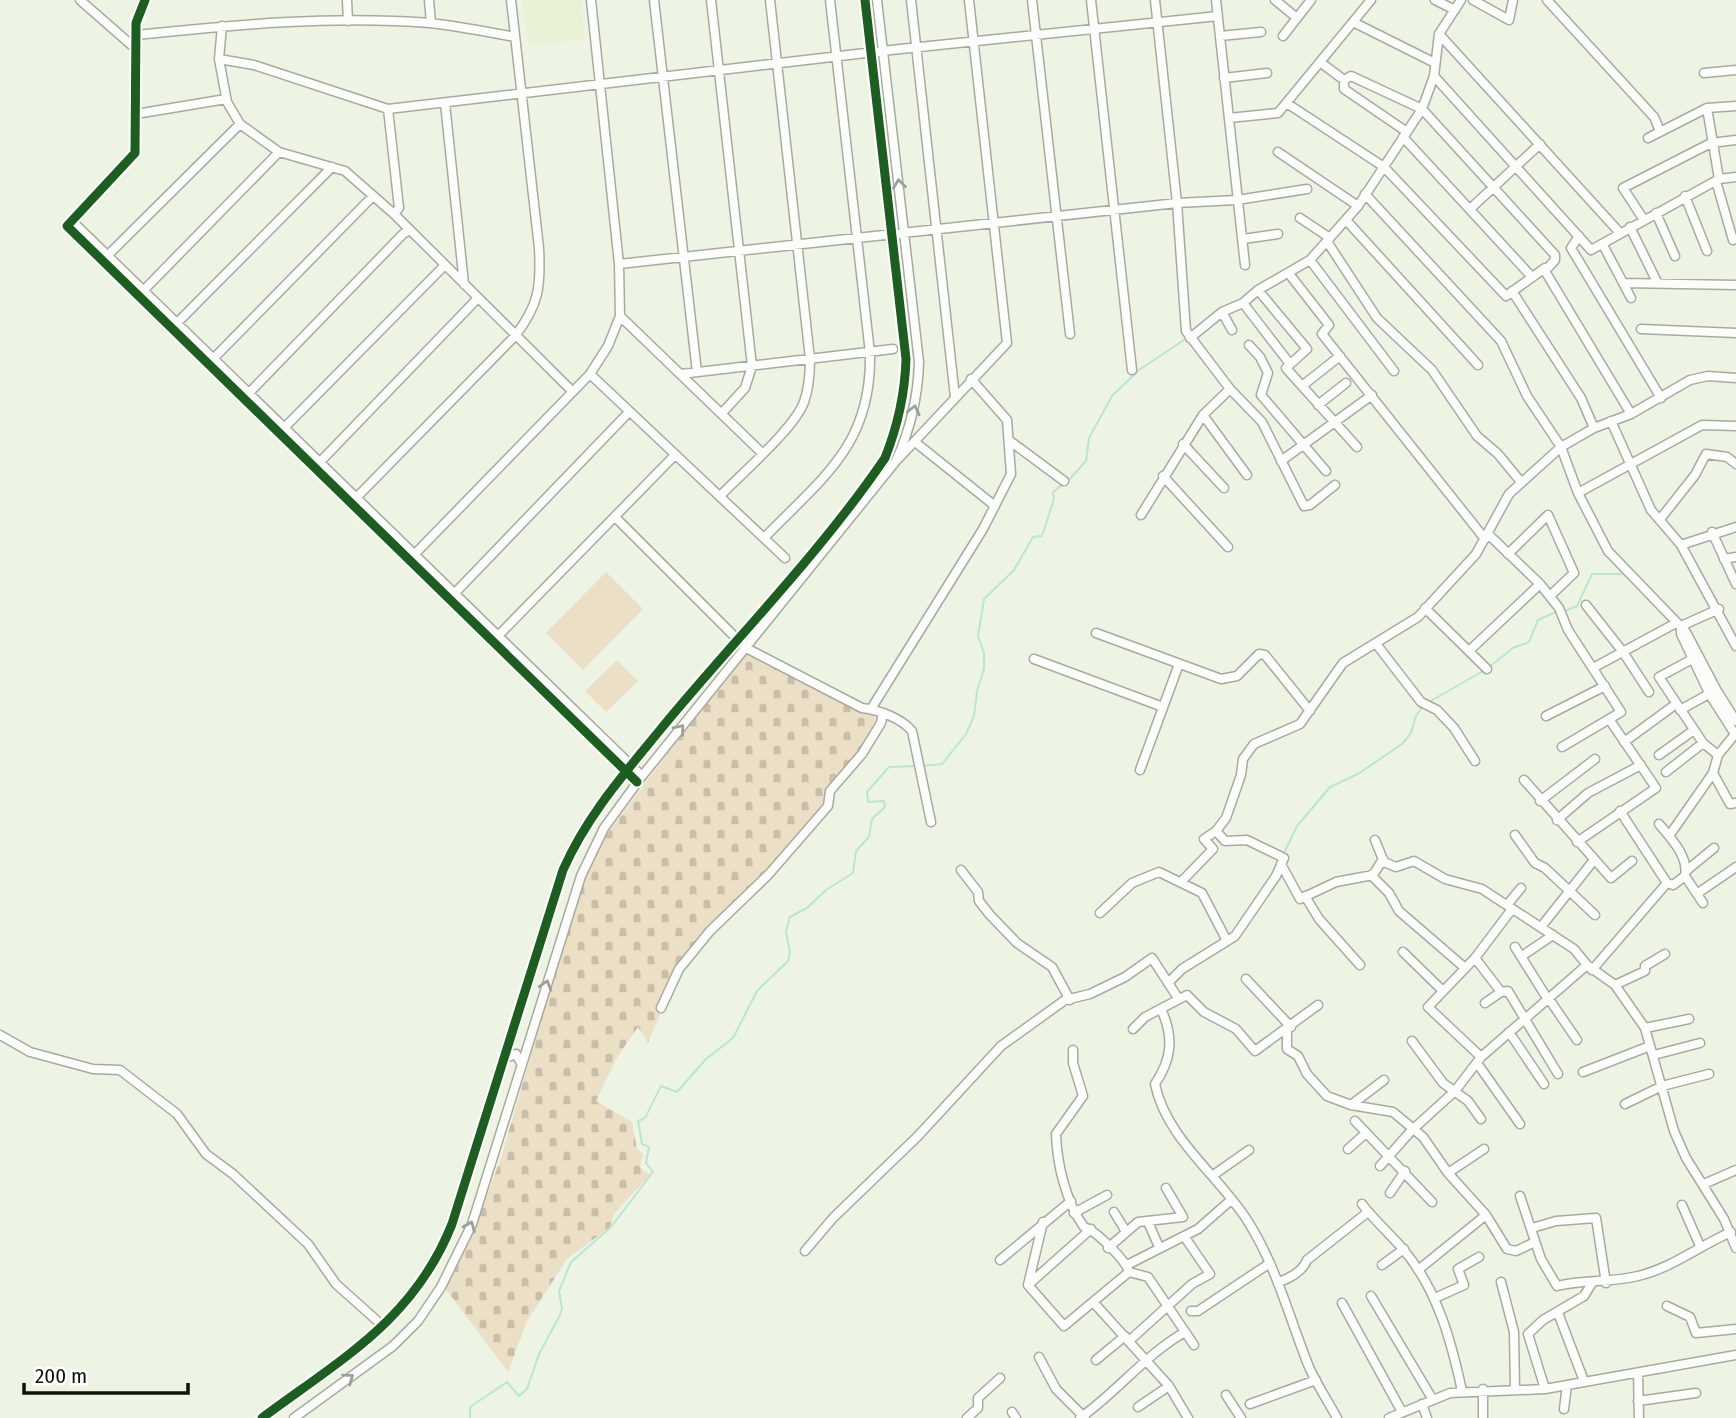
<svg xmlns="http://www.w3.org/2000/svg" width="1736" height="1418" font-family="'Fira Sans Condensed',sans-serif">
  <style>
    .built { fill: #e9f2d6 }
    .cemetery { fill: url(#cemetery-stones) }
    .pitch { fill: #ebdfc6 }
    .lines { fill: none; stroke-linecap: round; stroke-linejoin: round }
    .stream { stroke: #b7e7d3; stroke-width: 2 }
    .minor-casing { stroke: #a7ab9f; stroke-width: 11 }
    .minor { stroke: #fcfdfb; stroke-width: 8 }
    .cycleway-casing { stroke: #fff; stroke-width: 13 }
    .cycleway { stroke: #1b5e20; stroke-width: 9 }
    .oneway { stroke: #9e9f9a }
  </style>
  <defs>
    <pattern id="cemetery-stones" width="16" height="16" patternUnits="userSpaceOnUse" patternTransform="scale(1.75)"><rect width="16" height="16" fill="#ebdfc6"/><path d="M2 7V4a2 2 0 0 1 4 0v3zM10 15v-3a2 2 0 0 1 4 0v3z" fill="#c8bea9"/></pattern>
  </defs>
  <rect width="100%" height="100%" fill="#eef4e3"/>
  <path class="built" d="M522,0H582L585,39L528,46Z"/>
  <path class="cemetery" d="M746,648L862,708L883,713L881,723L830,790L828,806L679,969L648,1043L638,1027L616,1059L596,1101L632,1122L637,1149L643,1154L640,1167L650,1175L614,1214L610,1227L567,1259L527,1321L508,1372L445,1288L474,1230L501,1158L570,920L599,845Z"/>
  <path class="pitch" d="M606,572L643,609L583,670L546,633Z
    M617,660L638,681L606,712L585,691Z"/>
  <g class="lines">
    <path class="stream" d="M1068,481L1086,461L1089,438L1112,396L1139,370L1187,338
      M1565,611L1577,606L1592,574H1621
      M1489,667L1513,648L1529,642L1538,620L1556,612
      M1429,702L1485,670
      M921,766L942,764L966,734L974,716L977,691L984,669V653L978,636L984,599L1014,570L1033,537L1042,536L1054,499L1053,492L1063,484
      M1285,851L1297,826L1330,787L1358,774L1402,744L1411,733L1416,716L1422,707
      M1257,897L1266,884
      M470,1418V1407L507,1382L519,1396L527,1389L539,1354L560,1315L562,1309L559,1291L571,1262L611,1227L653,1172L646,1163L649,1147L642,1144L638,1121L645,1118L661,1086L677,1092L706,1059L733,1038L757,991L788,961L790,953L786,931L790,917L807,908L826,890L853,873L856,851L869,837L872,819L885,807L884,801L868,802L867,792L889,767L915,766"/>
    <defs>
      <path id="minor" d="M80,0L136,49
        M145,0L136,23L135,153L67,226L637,782
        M347,0L348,21
        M429,0L431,23
        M654,0L697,372
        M711,0L752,366L745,388L722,413
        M911,0L955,397
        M1032,0L1070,334
        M1091,0L1132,370
        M1155,0L1177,203L1186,331L1230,389L1262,422L1304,506L1310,505L1335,485
        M1216,0L1245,265
        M1275,0L1297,18
        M1435,0L1455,10
        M1473,0L1509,20L1513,0
        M1547,0L1654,117L1660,131
        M1353,22L1435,63
        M222,26L219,59L227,102L240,124L279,152L345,171L394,214L572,391
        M1439,34L1620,233
        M136,35C233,25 332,15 430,23C458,26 487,32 515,37
        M1220,36L1261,32
        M1283,36L1311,0
        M219,59L254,65L388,109L891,50L1218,16
        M1320,62L1344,80V89L1407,132
        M1704,73L1736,70
        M1434,76L1591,250L1719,179L1736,177
        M1224,78L1267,73
        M1344,80L1351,76L1422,109L1555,255V260L1545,271L1631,414
        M445,103L464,284
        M1288,104L1384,167L1506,296L1545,268
        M1707,108L1719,179
        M388,109L399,208L394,214
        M136,114L226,99
        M1229,118L1278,113L1371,0
        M1403,137L1532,277
        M1648,138L1707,108L1736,106
        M1278,152L1358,206
        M1716,181L1733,240
        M1365,194L1501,341L1527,396L1561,447L1578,493L1608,551L1686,632L1717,691L1736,721
        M1685,196L1707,251
        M1470,209L1540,144
        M1656,213L1675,256
        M1300,218L1330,238
        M1346,220L1478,365
        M1644,220L1623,188L1711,143L1736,140
        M72,221L642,776
        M1630,227L1657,282
        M1579,236L1571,248L1661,398
        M1243,239L1278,234
        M1328,243L1377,318L1432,370L1477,436L1498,454L1521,482
        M1603,245L1631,298
        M107,256L240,124
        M1310,260L1394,371
        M619,264L1177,203L1237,200L1307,189
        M1290,275L1329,325L1322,334L1485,539
        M1624,283L1736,285
        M1258,290L1307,349L1286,368L1302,386
        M1512,291L1581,398L1594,428
        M142,292L279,152
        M1243,303L1290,364
        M1222,312L1232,330
        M620,316L762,453
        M176,324L332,167
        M1641,329L1736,333
        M1190,338L1222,312L1243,303L1258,290L1310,260L1358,206L1422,109L1434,76L1439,34L1461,0
        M1249,345L1260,357L1268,373L1261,395L1326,471
        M1340,356L1302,386L1357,447
        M212,360L373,196
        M590,374L785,558
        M681,374L893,349
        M248,394L403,234L410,230
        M1318,405L1346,383
        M1203,415L1247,475
        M1611,421L1651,510L1681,545L1736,646
        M283,429L445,265
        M1010,441L1064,481
        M915,442L995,506
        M1183,444L1224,488
        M898,459L1007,343L969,0
        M1281,461L1372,395
        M319,463L478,298
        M1163,476L1228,547
        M1578,493L1702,425L1736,426
        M720,496C741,474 794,429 804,402C809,388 810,374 810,359L770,0
        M355,499L515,336C539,305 541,287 539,248L511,0
        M1141,515L1203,415L1230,389
        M616,518L746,648L862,708C879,710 901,718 912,731L931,822
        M1661,518L1695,475L1706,454L1727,457L1736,464
        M1712,532L1736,584
        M1488,534L1540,584L1559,608L1568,630L1621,712L1562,747
        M764,538C823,477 872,445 870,353L830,0
        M1681,545L1736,527
        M1508,554L1548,515L1574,573L1550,596
        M410,559L590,374L608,346L620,316L619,264L591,0
        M1724,559L1736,557
        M453,595L629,412
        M1586,605L1623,652L1649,692
        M1425,608L1487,669
        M1719,609L1681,626V634L1710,695L1735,734
        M1096,633L1221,679L1237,676L1259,654L1265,655L1310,711
        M493,641L675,455
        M1377,645L1421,702L1437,710L1454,728L1475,761
        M1470,650L1540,584
        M1696,657L1659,677L1703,743L1718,755
        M1034,659L1163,707
        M1593,668L1676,623
        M871,709L983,529L1011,474L1007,420L971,379
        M1680,710L1709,694
        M1546,716L1605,686
        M1624,742L1676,704
        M1659,755L1694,730
        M1140,770L1179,664
        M1666,772L1703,743
        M1713,773L1730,804L1736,803
        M1524,780L1611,878L1632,861
        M1540,801L1595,759
        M1620,811L1667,883
        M1557,820L1588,793L1641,765
        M1659,824C1671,838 1689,857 1685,876L1673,885L1667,883
        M1515,835L1535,863L1545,868L1595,915
        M1669,836L1713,773L1718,755L1736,733
        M1375,840L1384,862L1396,867L1414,861L1445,879L1482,889L1574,949L1587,965L1615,985L1645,1028L1674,1131L1686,1158L1724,1219L1736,1248
        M1577,842L1656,788L1609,719
        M1281,864L1300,899L1336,882L1373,875L1383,859
        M961,870L978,892L979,901L990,915L1017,943L1052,967L1070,1000
        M1686,871L1714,848
        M1371,875L1389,893L1399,911L1465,968
        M1685,876L1703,903
        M1181,882L1213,849L1204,839L1216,831L1226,818L1241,775L1243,759L1254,744L1300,724L1343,663L1418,617L1476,554L1509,494L1561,447L1594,428L1631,414L1690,380L1708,376L1736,378
        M1698,893L1736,867
        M1305,896L1319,919L1360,965
        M1507,905L1521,888
        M1100,913L1132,883L1159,872L1202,893L1227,941
        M1541,927L1594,860
        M1515,947L1547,998
        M1403,952L1442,990
        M1522,956L1553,935
        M1475,958L1501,992L1508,991L1558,1074
        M1592,970L1667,883
        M1246,979L1291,1027
        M1168,983L1182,969L1235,936L1276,876L1284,858L1247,840L1225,841L1216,831
        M1615,985L1645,971V966L1665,954
        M1549,999L1577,1040
        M1485,1003L1501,992
        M661,1008L679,969L710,931L769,874L828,806L830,791L862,754L881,723L883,713
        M1161,1009C1174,1037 1172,1059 1155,1084C1166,1138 1218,1175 1247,1220C1276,1265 1289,1317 1309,1367C1317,1385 1328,1401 1337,1418
        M1645,1028L1689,1019
        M1133,1029L1145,1017L1187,995L1204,1012L1236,1029L1255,1051L1318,1005
        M1287,1030V1049L1298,1056L1307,1074L1327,1096L1351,1105L1393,1112L1423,1137L1448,1173L1486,1215L1507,1249L1516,1251L1535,1242
        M1509,1032L1544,1084
        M0,1035L30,1052L93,1069L120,1070L177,1114L206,1154L233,1174L308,1244L336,1284L383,1326
        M1412,1041L1443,1083L1468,1101L1481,1119
        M1073,1050V1063L1083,1096L1056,1134C1057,1165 1066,1202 1084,1227C1095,1230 1126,1260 1129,1272
        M1654,1055L1700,1043
        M1481,1057L1428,1007L1475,958L1512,909
        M503,1059L516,1054L522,1065
        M1477,1063L1520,1124
        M1583,1072L1650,1046
        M1625,1104L1662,1086L1709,1074
        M1351,1105L1384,1080
        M1355,1121L1432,1202
        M1348,1149L1366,1133
        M1380,1166L1411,1131L1455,1091L1481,1057L1587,965
        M1448,1173L1484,1149
        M1212,1176L1249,1150
        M1704,1184L1736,1170
        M1390,1193L1405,1171
        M1520,1196L1541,1259L1557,1286C1584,1279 1610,1283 1638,1276C1672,1268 1699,1246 1731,1232
        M1362,1204C1374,1220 1389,1233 1402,1248C1437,1288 1451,1340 1462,1391
        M1682,1205L1700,1246
        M1114,1212L1125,1230
        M1074,1213L1107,1195
        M1043,1222L1028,1285L1064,1326L1129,1272
        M1148,1222L1159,1247
        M1532,1228L1556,1221L1596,1218L1606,1283
        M1108,1248L1138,1222L1183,1217L1166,1188
        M805,1251L833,1218L918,1136L1001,1046L1065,1000L1090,994L1125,977L1152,958L1178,998
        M1000,1260L1071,1201
        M1127,1265L1198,1229L1231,1200
        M1382,1265L1404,1249
        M1418,1270L1486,1215
        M1129,1272L1148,1277L1194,1345
        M1278,1282C1289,1279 1303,1271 1307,1260L1368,1212
        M1501,1282L1514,1332L1515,1390
        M1028,1285L1091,1229
        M1371,1296L1433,1400
        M1435,1298L1464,1285L1458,1269L1479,1257
        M1094,1303L1169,1386L1188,1418
        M1342,1303L1402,1412
        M1667,1306L1690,1317L1696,1333L1736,1329
        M1191,1311H1198L1270,1263
        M1558,1313L1584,1381
        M1129,1341L1192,1284L1210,1274L1184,1236
        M1039,1357L1056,1389L1085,1418
        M1096,1360L1125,1336
        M1638,1373L1639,1418
        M1545,1389L1528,1334L1543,1320L1584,1296L1592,1283
        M1226,1395L1241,1418
        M1638,1401L1696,1393
        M1250,1404L1316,1380
        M1422,1404L1427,1418
        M1138,1407L1169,1386
        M1564,1409L1567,1385
        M1012,1412L1016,1418
        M262,1418C341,1359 414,1320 452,1224L563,870C587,816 623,775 660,730C734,640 819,555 885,458C898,425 905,395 906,359L865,0
        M294,1418L393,1346L418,1321L441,1287L472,1224L581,876L604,828L642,776L896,461C911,428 918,398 919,362L877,0
        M967,1418L978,1408V1398L1000,1378
        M1080,1418C1117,1392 1146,1354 1185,1332
        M1389,1418L1450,1393L1545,1389L1736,1355
        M1483,1418V1389"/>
    </defs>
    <use href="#minor" class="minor-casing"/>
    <use href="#minor" class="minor"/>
    <defs>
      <path id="cycleway" d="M145,0L136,23L135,153L67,226L637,782
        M262,1418C341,1359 414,1320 452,1224L563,870C587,816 623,775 660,730C734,640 819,555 885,458C898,425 905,395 906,359L865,0"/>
    </defs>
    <use href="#cycleway" class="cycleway-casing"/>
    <use href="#cycleway" class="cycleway"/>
  </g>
  <defs><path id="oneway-chevron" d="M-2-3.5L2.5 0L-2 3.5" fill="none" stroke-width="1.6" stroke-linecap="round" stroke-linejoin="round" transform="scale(1.75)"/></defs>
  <g class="oneway">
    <use href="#oneway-chevron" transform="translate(899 184) rotate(-97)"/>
    <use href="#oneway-chevron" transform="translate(914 410) rotate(-77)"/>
    <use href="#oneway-chevron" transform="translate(680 729) rotate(-51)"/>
    <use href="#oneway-chevron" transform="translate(546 985) rotate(-73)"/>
    <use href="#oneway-chevron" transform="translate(470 1226) rotate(-68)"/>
    <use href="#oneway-chevron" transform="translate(349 1378) rotate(-36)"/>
  </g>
  <path d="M24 1383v10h164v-10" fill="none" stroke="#101309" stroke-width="3.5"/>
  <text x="35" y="1383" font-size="21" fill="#101309" stroke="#ffffff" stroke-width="5" paint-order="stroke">200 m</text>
</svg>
